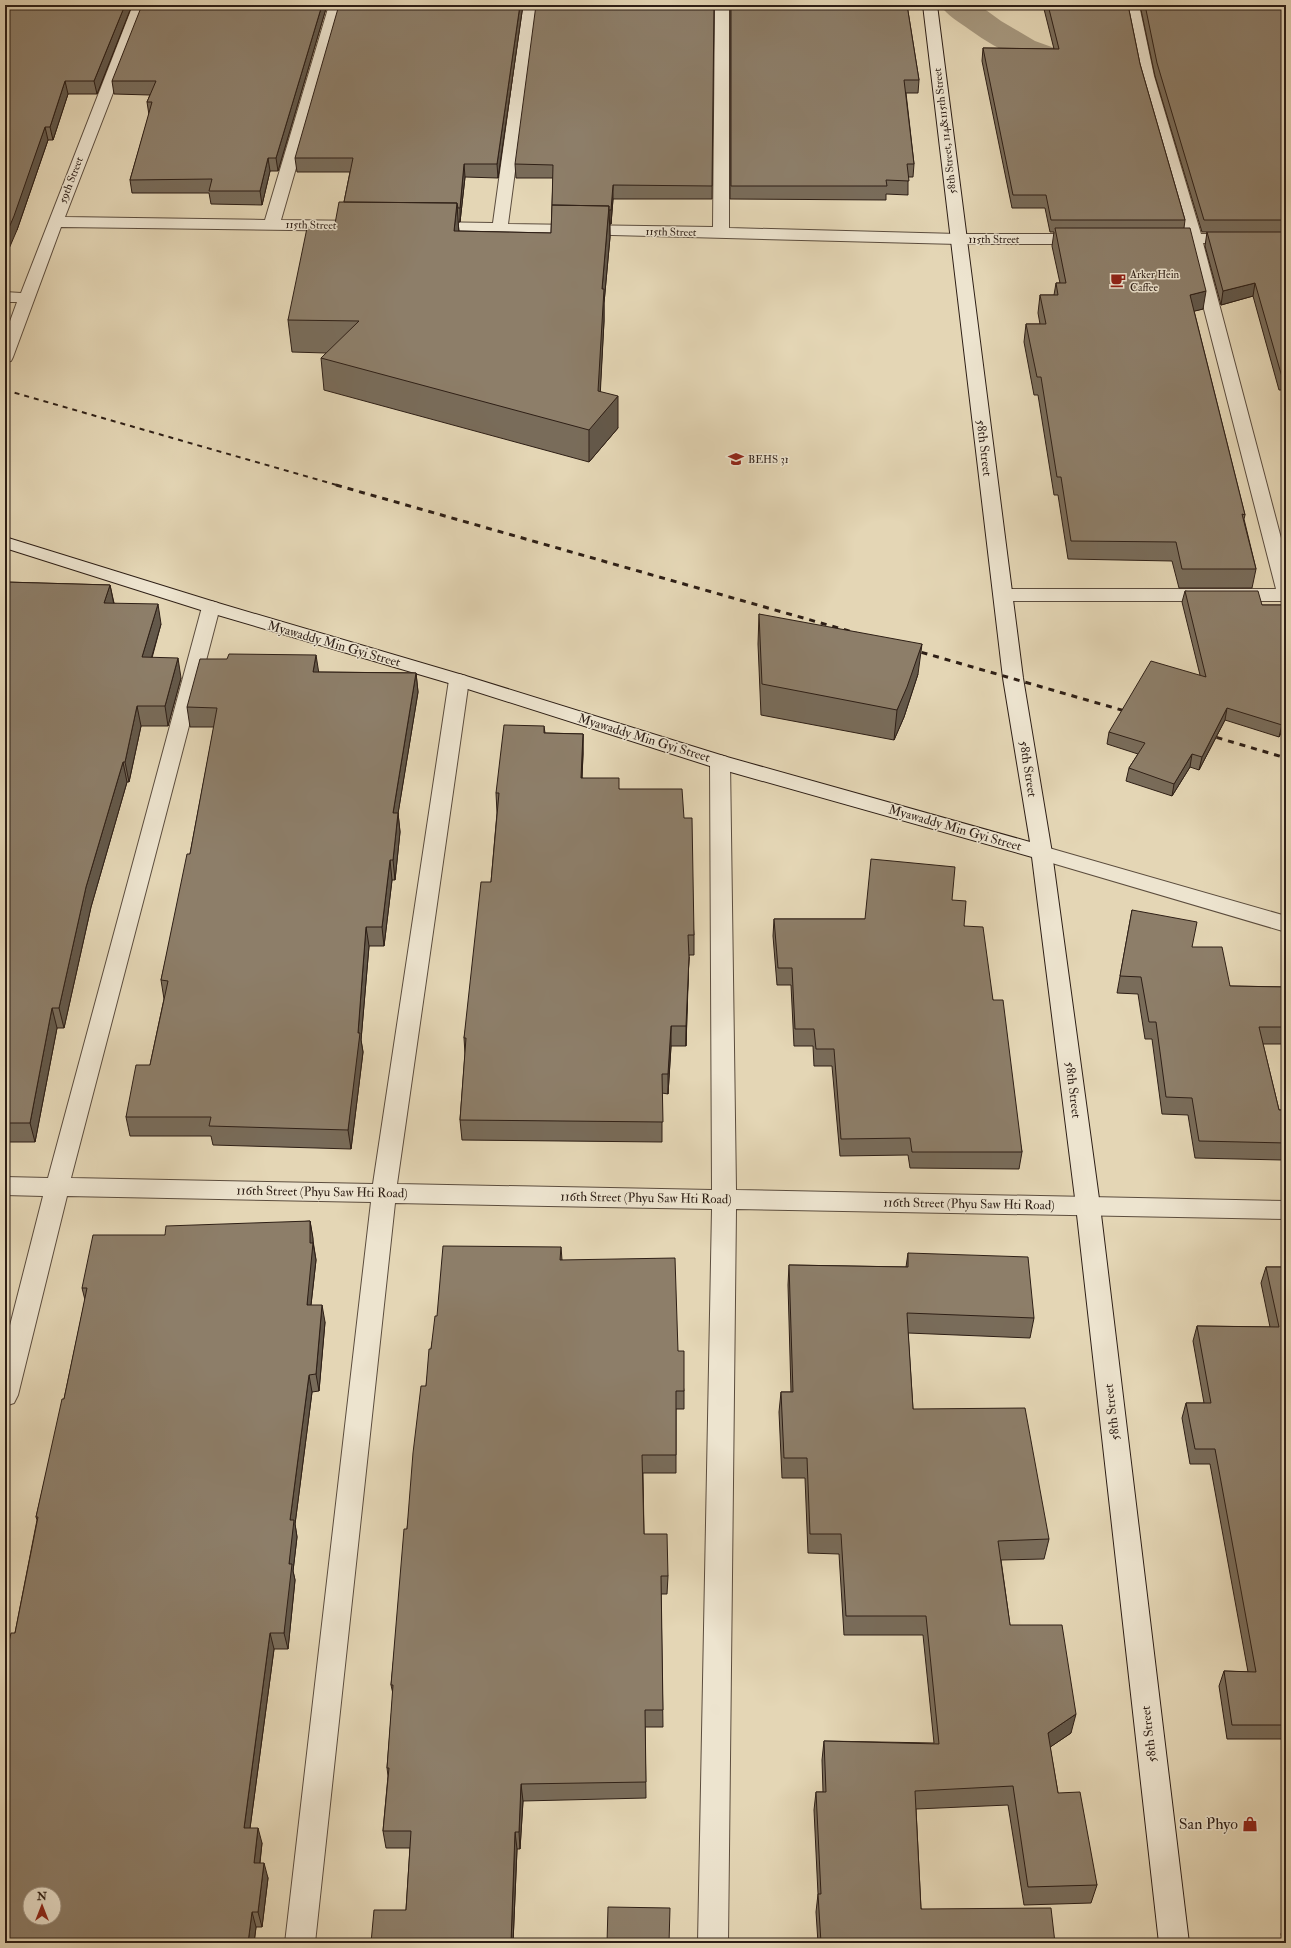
<svg xmlns="http://www.w3.org/2000/svg" width="1291" height="1948" font-family="'IM FELL Double Pica',serif">
  <style>
    .lines { fill: none; stroke-linecap: round; stroke-linejoin: round }
    .canal { fill: #a6987f; fill-rule: evenodd }
    .street-casing { stroke: #5c4d3e; stroke-width: 2 }
    .secondary-casing { stroke: #2e1f16; stroke-width: 2 }
    .street { fill: #ede4cf; fill-rule: evenodd }
    .secondary { fill: #ede4cf; fill-rule: evenodd }
    .rail-far1 { stroke: #2e1f16; stroke-width: 2; stroke-dasharray: 5 5; stroke-linecap: butt }
    .rail { stroke: #2e1f16; stroke-width: 3; stroke-dasharray: 6 6; stroke-linecap: butt }
    .wall { fill: #796c5a; stroke: #2e1f16 }
    .shaded-wall { fill: #63584a; stroke: #2e1f16 }
    .building { fill: #8d7e69; stroke: #2e1f16; fill-rule: evenodd }
    .labels { text-anchor: middle; dominant-baseline: central; stroke-width: 3; stroke-linejoin: round; paint-order: stroke }
    .far-street-label { font-size: 11px; fill: #2e1f16; stroke: #ede4cf }
    .far-poi-label { font-size: 11px; fill: #2e1f16; stroke: #ede4cf; text-anchor: start }
    .street-label { font-size: 13px; fill: #2e1f16; stroke: #ede4cf }
    .near-poi-label { font-size: 16px; fill: #2e1f16; stroke: #ede4cf; text-anchor: end }
  </style>
  <rect width="100%" height="100%" fill="#e4d6b5"/>
  <filter id="stains"><feTurbulence type="fractalNoise" baseFrequency=".005" numOctaves="4"/><feColorMatrix values="0 0 0 0 .2 0 0 0 0 .09 0 0 0 0 .02 0 0 0 .5 -.17"/></filter>
  <radialGradient id="worn" r=".72"><stop offset=".6" stop-color="#630" stop-opacity="0"/><stop offset="1" stop-color="#630" stop-opacity=".3"/></radialGradient>
  <g class="lines">
    <path class="canal" d="M940,5H979L1001,21L1035,41L1099,64L1220,88L1286,107V129C1262,123 1238,114 1213,108C1130,89 1041,82 970,30C959,22 948,16 940,5Z"/>
    <defs>
      <path id="street" d="M133,5H147L65,217L265,220L329,5H343L281,220L364,221L369,223L372,226L369,229L364,231L61,227L13,357L11,361L5,362V335L17,302H5V292L21,293Z
        M523,5H537L508,224L713,227L715,5H729V228L958,234H1084L1090,236L1092,239L1090,242L1084,244H958L422,230L420,227L422,224L428,222L493,223Z
        M1125,5H1139L1154,76L1201,234H1286V244L1203,243L1286,557V601H1003L996,599L994,595L996,591L1003,589H1276L1187,243L1156,241L1154,238L1156,235L1185,233L1140,76Z
        M211,601L218,603L220,607L71,1178L373,1184L449,680L452,676L459,674L466,676L469,680L397,1184L712,1190L710,762L713,757L720,755L727,757L730,762L736,1190L1286,1201V1219L736,1209L728,1943H698L712,1209L395,1203L315,1943H285L371,1202L67,1196L18,1395L14,1403L5,1406V1345L43,1196L5,1195V1177L48,1178L202,607L204,603Z
        M1042,846L1286,916V932L1035,858L1032,853L1035,848Z"/>
      <path id="secondary" d="M923,5H937L1023,678L1052,853L1100,1206L1189,1943H1159L1076,1206L1032,857L713,767L452,684L204,611L5,548V537L218,603L466,676L727,757L1030,842L1003,678Z"/>
    </defs>
    <use href="#street" class="street-casing"/>
    <use href="#secondary" class="secondary-casing"/>
    <use href="#street" class="street"/>
    <use href="#secondary" class="secondary"/>
    <path class="rail-far1" d="M5,390L340,486"/>
    <path class="rail" d="M336,485L856,633
      M910,649L1132,713
      M1205,734L1286,758"/>
  </g>
  <path class="wall" d="M5,5H132L97,94H68L53,140H48L17,230Z
    M327,5L278,171H270L262,205L211,204L209,193H132L130,180L149,115L147,102L150,95L114,94L112,81Z
    M523,5L498,178L465,177L460,222H458L459,231L551,233L553,178H516L515,164L714,5L712,199H613L611,224H610V237L604,303V321L600,391L618,428L589,462L324,390L321,358L326,353L292,352L288,320L334,229L344,202L350,172H297L295,158Z
    M730,5H907L919,80L918,93H906L914,164L913,177H908V195L886,194V200L730,199Z
    M1043,5H1128L1140,64L1185,220L1184,228L1203,309L1194,311L1245,515L1244,519L1256,569L1252,588H1179L1172,561L1068,559L1058,495H1054L1038,395H1034L1024,342L1026,324H1040L1038,313L1040,295H1054L1056,283H1060L1052,246L1054,232H1050L1045,208H1012L982,61L983,48L1054,49Z
    M1140,5H1286V390H1279L1253,296L1221,305L1205,246L1207,232H1202L1155,76Z
    M5,582L110,585L114,603L161,624L152,658L181,678L168,726H141L129,782H127L91,907L64,1028H57L35,1142H5Z
    M1185,591L1262,605H1286V723L1279,737L1225,720L1199,770L1190,767L1172,796L1126,781L1129,768L1138,754L1107,744L1109,732L1200,675L1182,602Z
    M759,614L918,674L904,717L894,740L761,715L758,644Z
    M318,672L416,673L418,692L398,813L400,832L395,880H392L384,946H369L361,1040L363,1052L351,1149L213,1145L211,1136H130L126,1117L150,1065L164,999L161,980L190,854L214,727H190L187,707Z
    M544,726L545,733L583,734V754L582,778L619,789L684,818L694,935V955H689L686,1046H671L668,1094L662,1093V1142L462,1140L460,1120L465,1054L464,1038L491,882L497,813L496,793Z
    M952,900L964,926L993,1000L1022,1152L1019,1169L910,1168L908,1155L840,1156L832,1066H814L813,1046H794L791,985H777L773,936L774,919H865Z
    M1132,910L1192,947L1230,986L1286,987V1044H1263L1279,1110H1286V1171H1284L1282,1160L1195,1158L1188,1115L1162,1114L1152,1039H1145L1138,994L1117,993Z
    M310,1221L316,1260L311,1305L325,1322L319,1391L312,1392L295,1524L297,1537L293,1571L295,1580L288,1649H274L250,1828L262,1843L260,1863L268,1878L262,1927H256L254,1943H5L15,1633L37,1520L36,1517L64,1399L85,1300L82,1288L165,1235Z
    M561,1247L562,1260L678,1351L684,1391V1409H676V1473H643L644,1534L668,1576L667,1594H661L663,1727H645L646,1798L523,1801L520,1849H517L513,1943H371L406,1910L410,1848H386L383,1831L388,1776L387,1768L393,1694L391,1685L407,1529L431,1349L437,1316Z
    M908,1253L1034,1318L1030,1338L908,1333L913,1409L1049,1539L1044,1559L1001,1560L1010,1625L1071,1733L1050,1747L1058,1793L1097,1885L1091,1903L1024,1905L1008,1805L916,1809L921,1909L1055,1943H818L816,1912L818,1894L814,1810L816,1792H823L822,1760L824,1741L934,1743L923,1635H844L839,1554L808,1553L805,1478H782L779,1412L781,1392H791L788,1285L789,1265L906,1267Z
    M1266,1267H1286V1739H1227L1219,1686L1224,1671L1248,1672L1210,1464H1190L1182,1418L1186,1403H1204L1193,1341L1197,1326L1270,1327L1261,1283Z
    M1286,1923V1943H1283L1281,1934Z"/>
  <path class="shaded-wall" d="M125,5H132L97,94L94,81Z
    M322,5H327L278,171L276,158Z
    M520,5H523L498,178L497,164Z
    M65,81L68,94L53,140L50,127Z
    M45,127L48,140L17,230L5,258V237Z
    M268,158L270,171L262,205L260,191Z
    M464,164L465,177L460,222V208Z
    M613,185V199L611,224V210Z
    M457,203L459,235L454,231Z
    M609,206L610,237L604,303V321L599,418L618,396V428L589,462V430L602,289Z
    M1255,283L1253,296L1221,305L1223,291Z
    M1206,291L1203,309L1187,313L1190,295Z
    M110,585L114,605L104,603Z
    M158,604L161,624L146,677L142,657Z
    M922,644L918,674L904,717L894,740L897,710Z
    M316,655L319,674L313,672Z
    M178,658L181,678L168,726L165,706Z
    M416,673L418,692L395,832L393,813Z
    M137,706L141,726L129,782L125,762Z
    M1227,708L1225,720L1199,770L1202,757Z
    M1286,717V723L1279,737L1282,725Z
    M583,734V754L581,798V778Z
    M1192,754L1190,767L1172,796L1174,784Z
    M123,762L127,782L91,907L64,1028L59,1008L86,887Z
    M398,813L400,832L395,880L393,860Z
    M390,860L392,880L384,946L382,927Z
    M366,927L369,946L361,1040L363,1052L351,1149L348,1130L358,1033Z
    M689,957L688,977L686,1046V1026Z
    M52,1008L57,1028L35,1142L30,1123Z
    M671,1026V1046L668,1094V1074Z
    M310,1221L313,1238V1244V1243L316,1260L309,1322L307,1305Z
    M322,1305L325,1322L319,1391L316,1374Z
    M309,1375L312,1392L295,1524L297,1537L293,1571L295,1580L288,1649L284,1633L289,1564L290,1520Z
    M270,1633L274,1649L248,1843L244,1828Z
    M1076,1714L1071,1733L1043,1752L1048,1733Z
    M521,1784L523,1801L520,1849L519,1832Z
    M258,1828L262,1843L258,1878L254,1863Z
    M515,1832L517,1849L513,1943H511Z
    M264,1863L268,1878L262,1927L258,1912Z
    M252,1912L256,1927L254,1943H248Z"/>
  <path class="building" d="M5,5H125L94,81H65L50,127H45L14,216L5,237Z
    M142,5H322L276,158H268L260,191H209L212,179L130,180L152,102H147L156,81H112Z
    M339,5H520L497,164H464L460,208H458L457,203L344,202L353,158H295Z
    M536,5H714L712,186L613,185L611,210H609V206L552,205L553,165L515,164Z
    M731,5H907L919,80H904L914,164H907L909,181L886,180L887,186H731Z
    M1048,5H1128L1140,64L1185,220H1051L1046,195H1013L983,48L1059,49Z
    M1145,5H1286V220H1204L1157,63Z
    M339,202L457,203L454,231L551,233L552,205L609,206L602,289H604L598,391L618,396L589,430L321,358L359,321L288,320L307,228L334,229Z
    M1055,228H1190L1206,291L1190,295L1245,515L1242,514L1256,569H1182L1176,542L1071,541L1061,477H1057L1041,377H1037L1026,324H1046L1040,295H1058L1056,283H1066Z
    M1207,232H1286V377H1282L1255,283L1223,291Z
    M5,582L110,585L104,603L158,604L142,657L178,658L165,706H137L125,762H123L86,887L59,1008H52L30,1123H5Z
    M1185,591H1258L1262,605H1286V717L1282,725L1227,708L1202,757L1192,754L1174,784L1129,768L1145,743L1109,732L1151,661L1206,677Z
    M759,614L922,644L907,687L897,710L762,684Z
    M229,654L316,655L313,672L416,673L393,813H398L393,860H390L382,927H366L358,1033H360L348,1130L209,1126L211,1117H126L136,1065H150L168,981L161,980L187,854H190L217,708L187,707L200,659H227Z
    M504,725L544,726V733L583,734L581,778H619V789H682L684,818H692L694,935H688L689,957L686,1026H671L668,1074H662L663,1122L460,1120L466,1038H464L481,882H491L499,793H496Z
    M871,859L955,867L952,900L966,901L964,926L983,927L993,1000H1003L1022,1152H912L910,1138L841,1139L834,1049H816L814,1029H795L792,968H778L774,919H865Z
    M1132,910L1197,922L1192,947H1222L1230,986L1286,987V1027H1259L1279,1110H1286V1143L1199,1141L1192,1098L1166,1097L1156,1022H1149L1141,977L1120,976Z
    M310,1221V1243H313L307,1305H322L316,1374L309,1375L290,1520H294L289,1564H292L284,1633H270L244,1828H258L254,1863H264L258,1912H252L248,1943H5V1658L11,1633H15L38,1517H36L62,1399H64L87,1288H82L93,1235H165L166,1226ZM30,1894H54V1918H30Z
    M443,1246L561,1247L560,1260L675,1258L678,1351H684V1391H676V1455H642L644,1534H667L668,1576H661L663,1710H645L646,1782L521,1784L519,1832H515L511,1943H371L374,1910H406L411,1831H383L389,1768H387L393,1685H391L404,1529H407L413,1453L421,1386H426L429,1349H431L435,1316H437Z
    M908,1253L1028,1257L1034,1318L907,1313L913,1409L1025,1408L1049,1539L998,1541L1010,1625H1062L1076,1714L1048,1733L1058,1793L1080,1792L1097,1885L1028,1887L1013,1786L915,1791L921,1909L1051,1908L1055,1943H821L818,1894H821L816,1792H826L824,1741L939,1744L926,1616H846L841,1534H810L807,1458H784L781,1392H793L789,1265L908,1267Z
    M1266,1267H1286V1725H1232L1224,1671L1256,1672L1215,1449H1195L1186,1403H1211L1197,1326L1279,1327Z
    M608,1907L670,1908L669,1943H607Z"/>
  <defs>
    <symbol id="cafe-bare" viewBox="-9 -9 18 18"><path d="M-5.5-4.5H6V0H3Q3 3.5 0 3.5H-2.5Q-5.5 3.5-5.5 0ZM3-3.2v2h1.7v-2ZM-6 4.5H4V6H-6Z" fill="#8f2418" stroke="#ede4cf" stroke-width="2.5" paint-order="stroke"/></symbol>
    <symbol id="school-bare" viewBox="-9 -9 18 18"><path d="M0-5L7-2L0 1L-7-2ZM-4 1L0 2.5L4 1V4Q0 6-4 4Z" fill="#8f2418" stroke="#ede4cf" stroke-width="2.5" paint-order="stroke"/></symbol>
    <symbol id="shop-bare" viewBox="-9 -9 18 18"><path d="M-5-2.5h2.3a2.7 3.5 0 0 1 5.4 0H5L5.5 6h-11ZM-1.5-2.5h3a1.5 2.3 0 0 0-3 0Z" fill="#8f2418" stroke="#ede4cf" stroke-width="2.5" paint-order="stroke"/></symbol>
  </defs>
  <g fill-rule="evenodd">
    <use href="#cafe-bare" x="1107" y="269" width="22" height="22"/>
    <use href="#school-bare" x="725" y="448" width="22" height="22"/>
    <use href="#shop-bare" x="1239" y="1813" width="22" height="22"/>
  </g>
  <g class="labels">
    <g class="far-street-label">
      <text transform="translate(945 131) rotate(-97)">58th Street, 114&amp;115th Street</text>
      <text transform="translate(71 180) rotate(-69)">59th Street</text>
      <text transform="translate(311 225) rotate(1)">115th Street</text>
      <text transform="translate(671 232) rotate(1)">115th Street</text>
      <text x="994" y="239">115th Street</text>
    </g>
    <g class="far-poi-label">
      <text x="1130" y="274">Arker Hein<tspan x="1130" dy="13">Caffee</tspan></text>
      <text x="748" y="459">BEHS 31</text>
    </g>
    <g class="street-label">
      <text transform="translate(984 448) rotate(83)">58th Street</text>
      <text transform="translate(334 644) rotate(16)">Myawaddy Min Gyi Street</text>
      <text transform="translate(644 738) rotate(17)">Myawaddy Min Gyi Street</text>
      <text transform="translate(1028 769) rotate(81)">58th Street</text>
      <text transform="translate(955 828) rotate(16)">Myawaddy Min Gyi Street</text>
      <text transform="translate(1073 1090) rotate(83)">58th Street</text>
      <text transform="translate(322 1192) rotate(1)">116th Street (Phyu Saw Hti Road)</text>
      <text transform="translate(646 1198) rotate(1)">116th Street (Phyu Saw Hti Road)</text>
      <text transform="translate(969 1204) rotate(1)">116th Street (Phyu Saw Hti Road)</text>
      <text transform="translate(1112 1412) rotate(-97)">58th Street</text>
      <text transform="translate(1149 1734) rotate(-97)">58th Street</text>
    </g>
    <g class="near-poi-label">
      <text x="1238" y="1824">San Phyo</text>
    </g>
  </g>
  <rect width="1291" height="1948" fill="none" stroke="#e4d6b5" stroke-width="20"/>
  <rect x="6" y="6" width="1279" height="1936" fill="none" stroke="#2e1f16" stroke-width="2"/>
  <rect x="10" y="10" width="1271" height="1928" fill="none" stroke="#2e1f16"/>
  <g transform="translate(42 1906)"><circle r="19" fill="#ede4cf" stroke="#a19585"/>
  <path d="M0-3L7 15L0 10L-7 15Z" fill="#8f2418"/>
  <text y="-6" font-size="11" font-weight="bold" text-anchor="middle" fill="#2e1f16">N</text>
  </g>
  <rect width="100%" height="100%" filter="url(#stains)"/>
  <rect width="100%" height="100%" fill="url(#worn)"/>
</svg>
